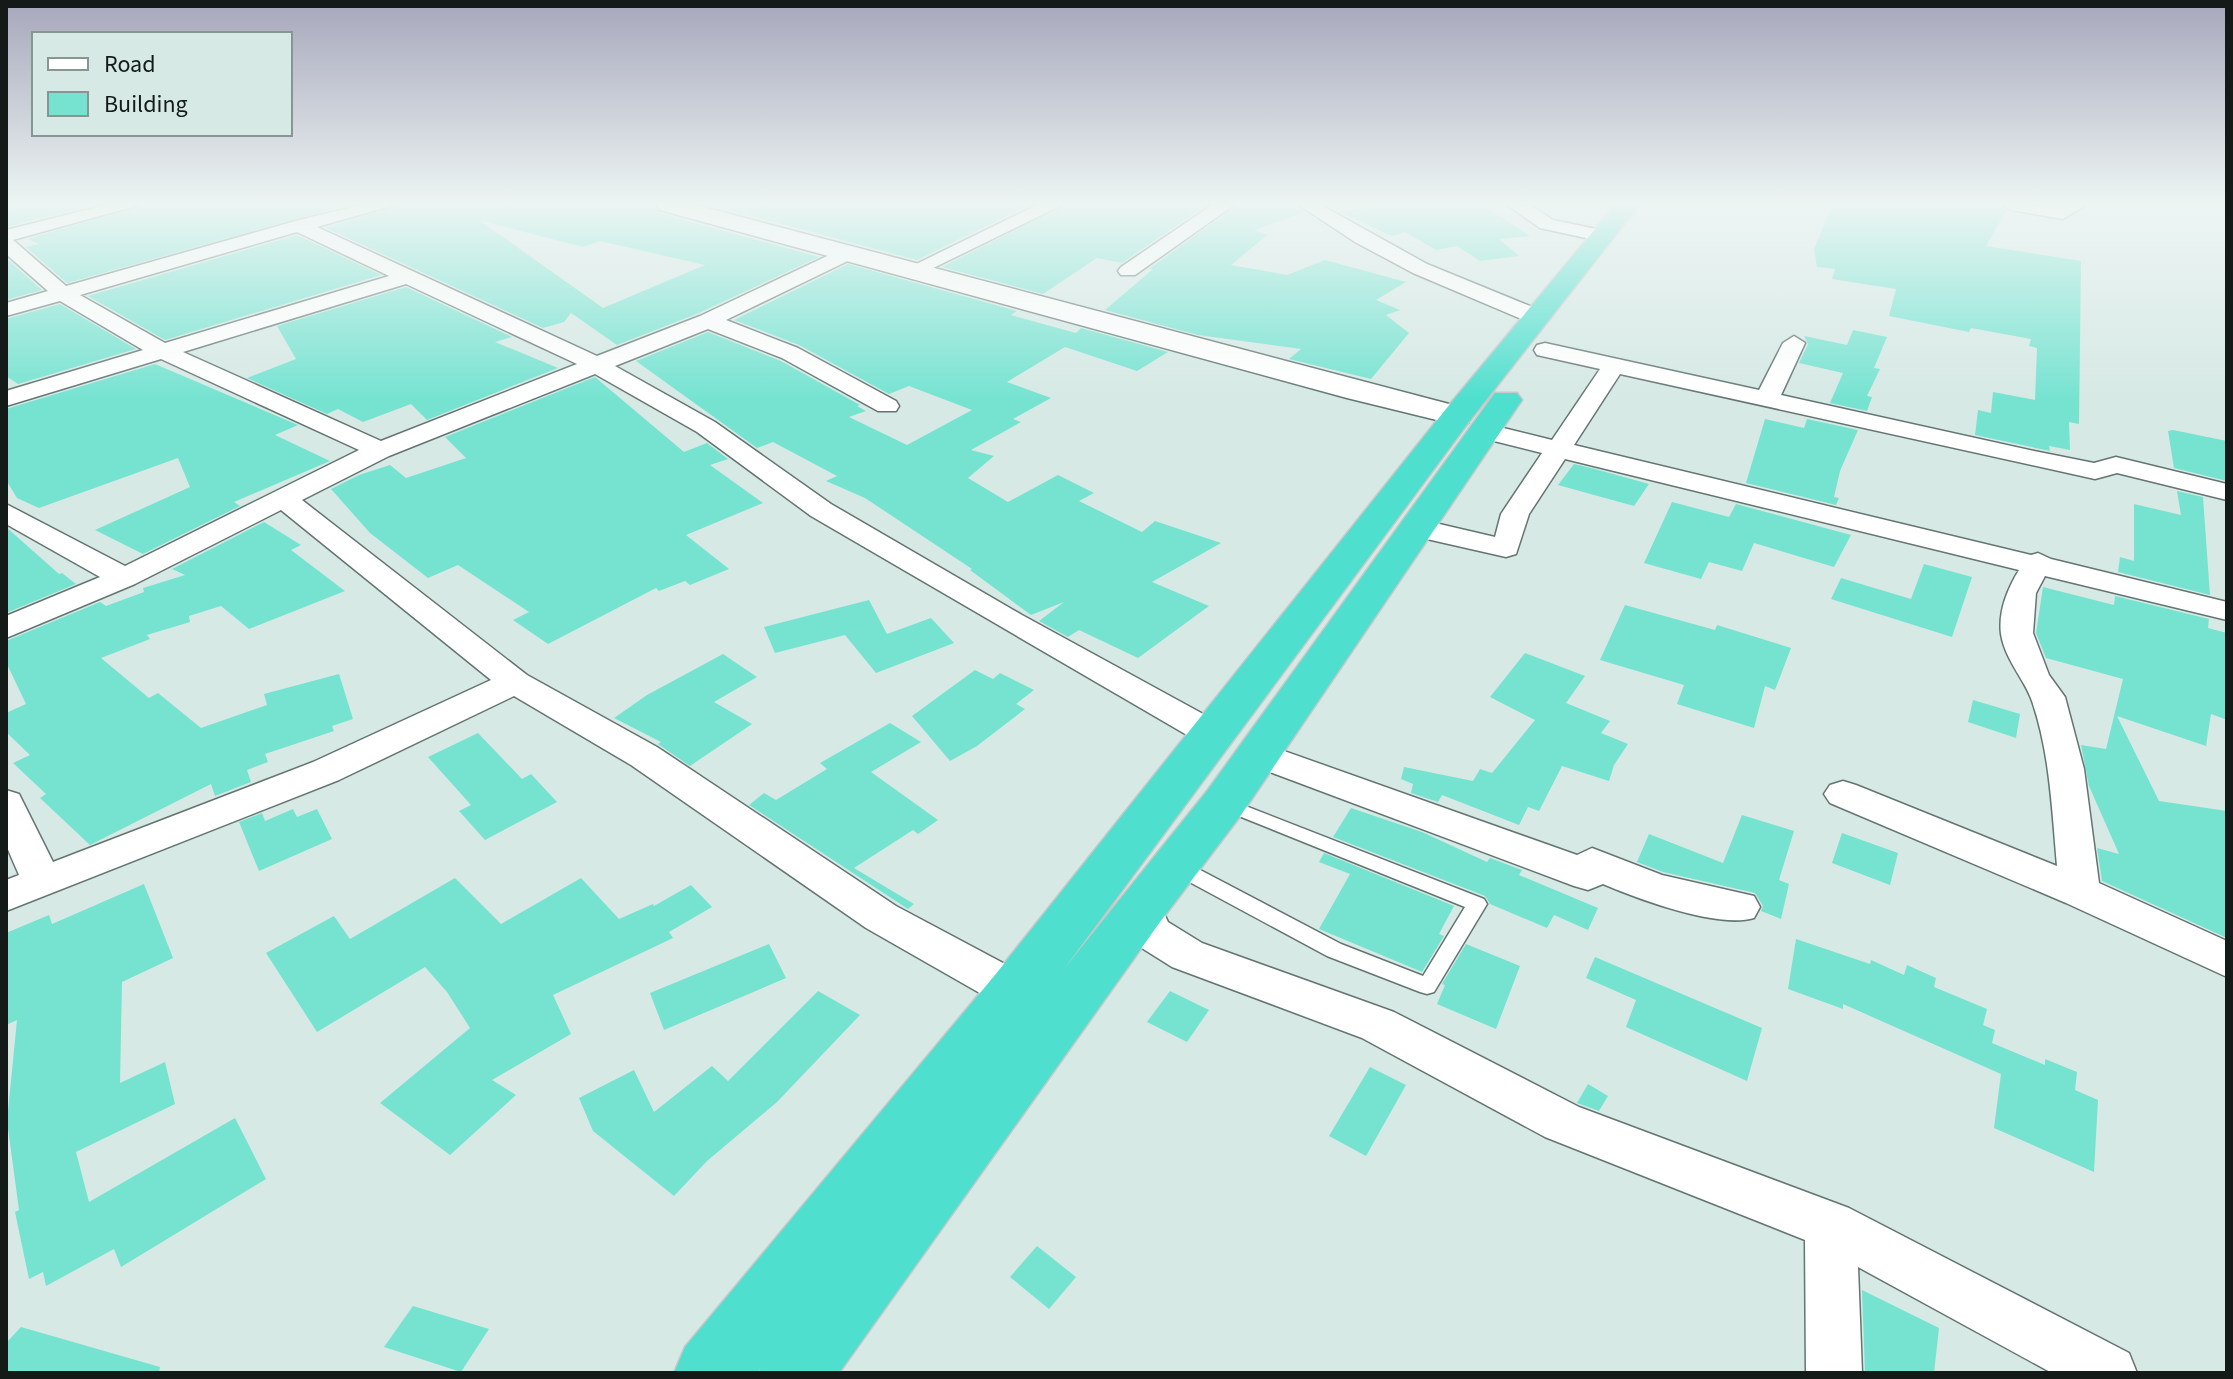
<svg xmlns="http://www.w3.org/2000/svg" width="2233" height="1379" font-family="'Source Sans 3',sans-serif">
  <style>
    .building { fill: #76e3d1; fill-rule: evenodd }
    .lines { fill: none; stroke-linecap: round; stroke-linejoin: round }
    .service-casing { stroke: #647571; stroke-width: 3 }
    .minor-casing { stroke: #647571; stroke-width: 3 }
    .tertiary-casing { stroke: #647571; stroke-width: 3 }
    .trunk-casing { stroke: #c6c8c8; stroke-width: 3 }
    .service { fill: #fff; fill-rule: evenodd }
    .minor { fill: #fff; fill-rule: evenodd }
    .tertiary { fill: #fff; fill-rule: evenodd }
    .trunk { fill: #4fdfce; fill-rule: evenodd }
  </style>
  <rect width="100%" height="100%" fill="#d6e9e5"/>
  <path class="building" d="M26,205H92L6,227V210Z
    M142,205H346L67,283L26,247L39,244L28,239Z
    M397,205H654L659,213L819,257L699,313L617,345L571,313L564,322L543,328L326,228ZM479,220L583,247L600,241L705,265L603,308Z
    M710,205H1029L917,260Z
    M1065,205H1206L1122,263L1097,258L1043,294L942,267Z
    M1237,205H1296L1304,212L1254,230L1267,235L1231,265L1287,275L1325,260L1406,282L1376,300L1400,310L1386,315L1409,333L1371,379L1289,359L1301,349L1198,335L1105,310L1153,269H1149Z
    M1391,205H1482L1530,236L1499,239L1519,256L1480,261L1457,246L1436,250L1405,232L1392,236L1341,212Z
    M1832,205H1999L2006,211L1986,246L2081,261L2079,424L2069,422L2070,450L2049,446L2050,451L1975,435L1978,410L1991,413L1993,392L2035,400L2037,348L2029,346L2031,339L1971,328L1969,332L1889,316L1896,289L1832,279L1835,269L1817,267L1814,249Z
    M297,235L381,275L165,340L88,296Z
    M6,258L42,290L6,300Z
    M848,264L1017,311L1011,315L1076,333L1081,328L1168,352L1137,371L1065,347L1007,382L1051,398L1013,419L1021,422L971,450L994,456L968,478L1008,502L1058,475L1094,493L1079,501L1142,532L1155,521L1221,543L1152,582L1209,606L1138,658L1079,630L1068,637L1039,621L1064,602L1031,615L970,570L972,569L865,498L826,481L837,476L773,442L757,448L636,361L708,332L781,361L860,405L857,406L866,411L849,417L907,445L972,410L909,386L889,394L799,345L734,320Z
    M406,287L512,337L495,342L558,368L427,420L411,404L363,422L338,409L327,414L247,378L296,359L277,326Z
    M60,304L136,349L18,384L6,376V319Z
    M1853,330L1887,337L1874,368L1880,369L1867,396L1872,397L1867,411L1830,403L1843,373L1799,363L1808,344L1804,336L1847,345Z
    M155,364L298,425L275,435L330,461L234,502L240,506L143,554L95,530L190,487L178,458L39,508L17,498L6,480V409Z
    M595,377L684,452L707,443L728,459L710,465L763,503L686,535L729,569L690,585L685,581L659,591L656,588L548,644L513,620L529,612L458,565L428,578L370,533L331,489L359,475L390,465L406,478L466,458L445,437Z
    M1765,419L1804,428L1807,419L1858,430L1840,471L1834,497L1839,498L1836,505L1746,483Z
    M2173,430L2227,441V481L2174,468L2168,431Z
    M1574,464L1595,469L1649,484L1634,506L1558,485Z
    M2177,491L2203,497L2210,595L2118,572L2120,557L2134,561V504L2181,515Z
    M1672,502L1729,517L1736,504L1851,535L1834,567L1754,543L1742,571L1709,562L1701,579L1644,563Z
    M264,522L301,545L291,550L345,591L249,629L221,606L189,616L190,622L147,635L150,639L101,658L149,698L158,693L201,728L267,705L264,694L339,674L353,719L332,726L334,731L265,754L268,762L247,770L251,782L215,796L211,784L90,845L40,798L46,794L13,763L30,755L6,732V713L26,704L6,662V641L100,602L106,606L144,592L143,588L185,575L172,569Z
    M6,527L59,574L62,573L76,584L6,613Z
    M1924,564L1972,577L1952,637L1831,599L1841,578L1911,599Z
    M2043,587L2114,605L2115,596L2209,619L2208,628L2227,633V720L2211,714L2206,746L2117,716L2159,801L2227,811V938L2102,881L2097,848L2119,854L2089,786L2081,745L2106,749L2123,679L2046,658L2036,633Z
    M869,600L887,634L931,618L954,643L876,673L845,635L775,653L764,627Z
    M1625,605L1715,630L1717,625L1791,648L1775,690L1765,686L1754,728L1677,704L1684,685L1600,660Z
    M1525,653L1585,676L1566,703L1610,721L1601,733L1628,744L1614,765L1609,781L1562,766L1539,811L1528,807L1519,825L1442,795L1438,802L1411,793L1413,784L1401,779L1404,767L1473,781L1480,769L1492,773L1535,720L1490,697Z
    M723,654L757,677L714,702L752,724L690,766L658,744L661,742L614,718L647,695Z
    M975,670L993,679L1000,673L1034,690L1016,704L1025,709L977,746L950,761L912,716Z
    M1973,700L2020,714L2016,738L1968,722Z
    M890,723L921,742L871,772L938,820L918,834L913,830L854,868L914,904L908,909L749,805L764,793L776,800L827,769L820,763Z
    M478,733L522,779L531,774L557,802L485,840L459,811L471,805L428,757Z
    M1351,808L1422,832L1487,862L1490,858L1522,870L1519,875L1598,908L1588,930L1554,915L1547,928L1490,904L1485,896L1333,837Z
    M293,809L297,817L317,809L332,839L259,871L239,822L262,813L265,821Z
    M1742,815L1794,831L1779,880L1789,884L1781,919L1761,911L1763,906L1755,893L1663,872L1637,862L1649,834L1723,863Z
    M1842,833L1898,853L1890,885L1832,863Z
    M1324,853L1454,906L1439,934L1444,936L1422,972L1319,929L1350,874L1319,862Z
    M455,878L501,924L581,878L619,919L653,904L654,906L691,885L712,907L669,932L673,938L553,995L571,1034L492,1080L516,1095L450,1155L380,1103L470,1028L447,992L425,967L317,1032L266,953L334,916L350,939Z
    M144,884L173,958L122,982L120,1083L165,1062L175,1104L76,1152L89,1202L235,1118L266,1179L121,1267L114,1249L46,1286L43,1272L29,1279L15,1212L19,1210L7,1121L17,1020L6,1025V933L49,915L52,924Z
    M1796,939L1870,964L1871,960L1904,975L1907,965L1936,978L1934,987L1987,1009L1983,1025L1995,1030L1992,1043L2045,1065V1059L2077,1072L2075,1090L2098,1100L2094,1172L1994,1128L2001,1074L1843,1004V1009L1788,989Z
    M769,944L786,978L664,1030L650,993Z
    M1466,944L1520,966L1496,1029L1437,1004L1445,985L1442,984Z
    M1595,957L1762,1028L1747,1081L1626,1027L1636,1000L1586,978Z
    M818,991L860,1015L777,1102L707,1161L674,1196L593,1131L579,1098L634,1070L654,1112L712,1066L728,1081Z
    M1170,991L1209,1010L1187,1042L1147,1022Z
    M1370,1067L1406,1085L1366,1156L1329,1136Z
    M1588,1084L1608,1096L1599,1111L1577,1103Z
    M1037,1246L1076,1277L1049,1309L1010,1277Z
    M1862,1290L1939,1328L1934,1373H1865Z
    M413,1306L489,1329L461,1372L384,1347Z
    M21,1327L160,1367L159,1373H6V1343Z"/>
  <g class="lines">
    <defs>
      <path id="service" d="M1225,798L1484,899L1487,904L1434,992L1427,994L1420,992L1327,956L1171,872L1169,867L1171,862L1178,860L1185,862L1341,944L1423,976L1465,907L1219,808L1216,804L1219,800Z"/>
      <path id="minor" d="M106,205H139L13,240L66,286L299,220L361,205H394L317,227L597,356L700,316L842,249H856L859,253L856,257L726,320L798,348L896,401L899,406L896,411H878L782,358L708,329L615,366L715,422L831,504L1022,615L1225,726L1230,734L1225,742L1212,746L1199,742L811,516L697,432L595,374L389,456L302,500L527,675L657,747L896,906L1031,978L1037,991L1031,1004L1015,1009L999,1004L866,928L631,765L514,696L339,780L6,911V880L19,875L6,845V790L19,794L53,862L313,762L491,680L281,510L135,584L6,638V616L100,577L6,524V504L125,566L359,450L161,359L6,406V391L143,350L60,301L6,316V303L48,291L6,254V230ZM297,232L389,276L165,343L80,295ZM406,284L577,364L381,441L183,352Z
        M1037,205H1062L921,274H907L904,270Z
        M1212,205H1234L1135,275H1121L1118,271L1121,267Z
        M1299,205H1321L1427,264L1547,313L1550,318L1539,325L1531,323L1413,273L1355,242Z
        M1507,205H1530L1553,220L1611,232L1614,236L1604,242L1540,228Z
        M2002,205H2086L2063,219L2011,210Z
        M1794,336L1805,343L1781,395L2034,451L2094,463L2116,457L2227,484V500L2117,473L2095,479L1620,374L1574,445L2031,555L2038,553L2051,559L2227,602V620L2045,576L2036,593L2033,633L2049,675L2065,697L2084,769L2099,883L2227,941V977L2066,903L1830,803L1824,794L1830,785L1843,781L1856,785L2057,866C2052,811 2050,753 2032,701C2025,680 2005,660 2001,634C1998,611 2008,588 2019,570L1565,459L1529,514L1516,554L1506,557L1418,537L1408,534L1404,528L1408,522L1418,519L1495,537L1501,514L1542,453L1474,436L1470,431L1483,423L1552,440L1600,369L1537,355L1534,350L1537,345L1545,343L1759,390L1783,343Z
        M1256,741L1577,855L1592,848L1662,875L1754,896L1760,907L1754,918C1719,929 1638,899 1603,884L1588,890L1574,886L1243,762L1238,753L1243,744Z
        M1141,892L1156,897L1168,922L1202,943L1394,1012L1579,1107L1849,1208L2129,1353L2137,1373H2052L1858,1267L1862,1373H1806L1805,1240L1545,1137L1362,1038L1172,967L1137,945L1120,908L1126,897Z"/>
      <path id="tertiary" d="M657,205H696L1468,409L1472,416L1468,423L1457,425L1347,398L660,210Z"/>
      <path id="trunk" d="M1615,205H1639L1468,423L1064,969L1207,791L1495,393H1517L1522,400L1241,815L1160,922L839,1373H758L761,1367L757,1373H674L685,1347L995,975L1446,409Z"/>
    </defs>
    <use href="#service" class="service-casing"/>
    <use href="#minor" class="minor-casing"/>
    <use href="#tertiary" class="tertiary-casing"/>
    <use href="#trunk" class="trunk-casing"/>
    <use href="#service" class="service"/>
    <use href="#minor" class="minor"/>
    <use href="#tertiary" class="tertiary"/>
    <use href="#trunk" class="trunk"/>
  </g>
  <linearGradient id="sky" x2="0" y2="1"><stop stop-color="#a6a7bb"/><stop offset="0.51" stop-color="#edf5f3"/><stop offset="1" stop-color="#edf5f3" stop-opacity="0"/></linearGradient>
  <rect width="2233" height="399" fill="url(#sky)"/>
  <rect width="2233" height="1379" fill="none" stroke="#131a18" stroke-width="16"/>
  <rect x="32" y="32" width="260" height="104" fill="#d6e9e5" stroke="#889693" stroke-width="2"/>
  <rect x="48" y="58" width="40" height="12" fill="#ffffff" stroke="#889693" stroke-width="2"/>
  <text x="104" y="72" font-size="24" fill="#131a18">Road</text>
  <rect x="48" y="92" width="40" height="24" fill="#76e3d1" stroke="#889693" stroke-width="2"/>
  <text x="104" y="112" font-size="24" fill="#131a18">Building</text>
</svg>
